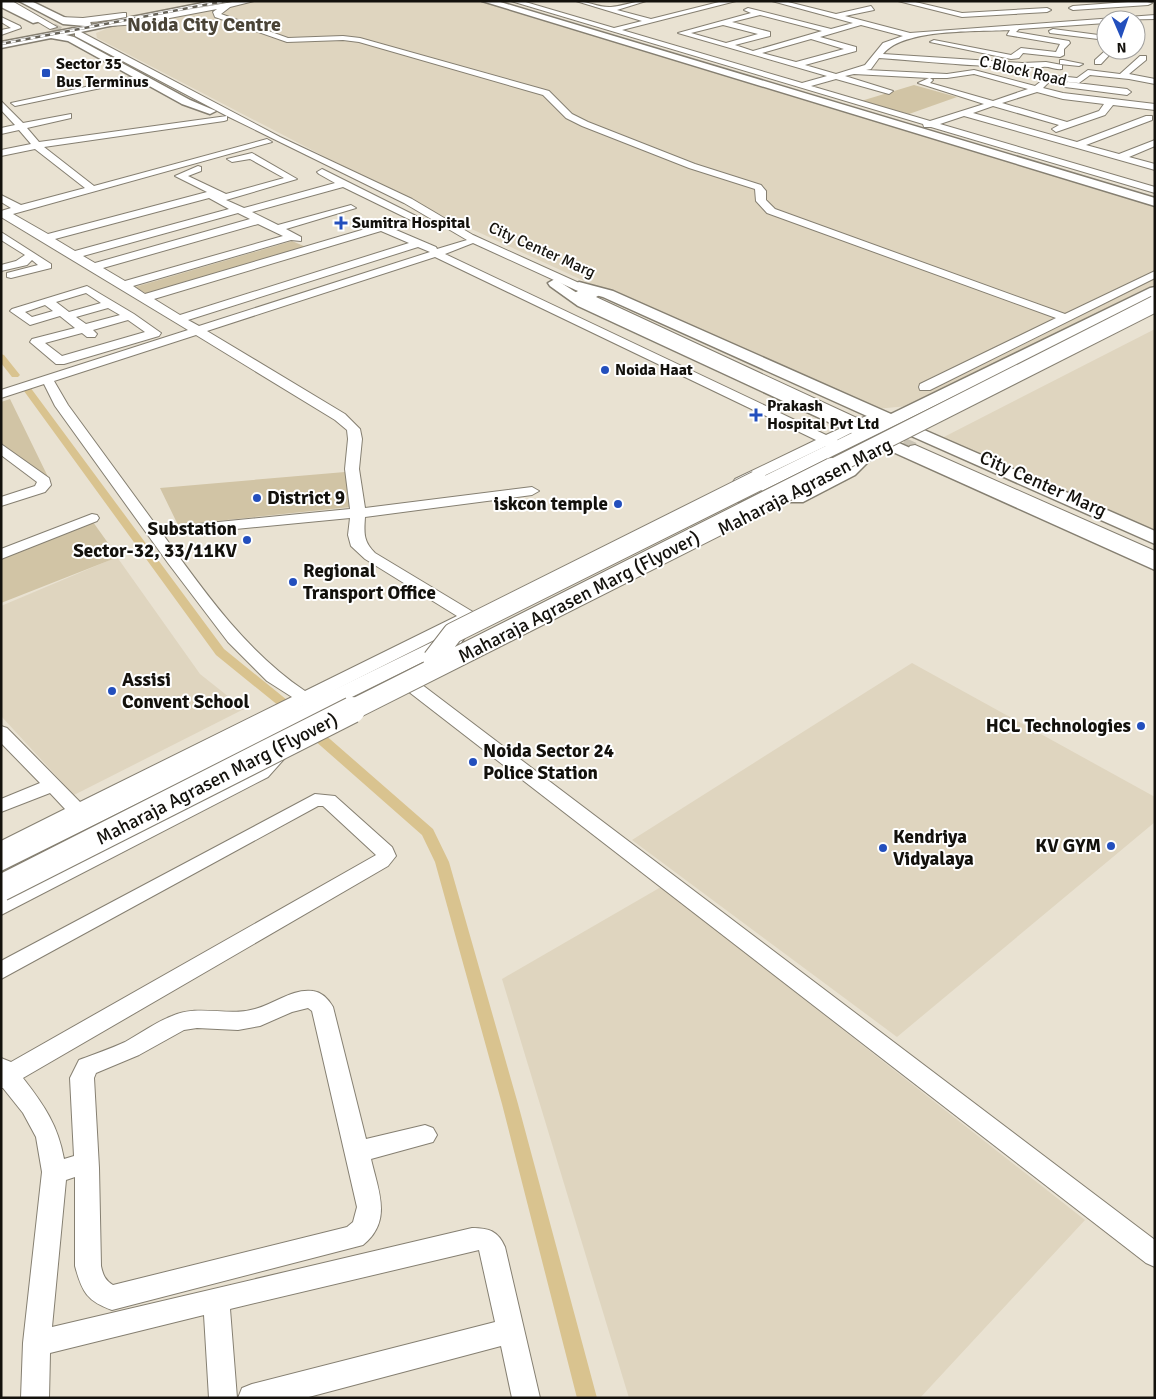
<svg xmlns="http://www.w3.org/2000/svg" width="1156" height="1399" font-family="Signika,sans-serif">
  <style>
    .built { fill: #dfd5bf }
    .green { fill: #d1c4a5 }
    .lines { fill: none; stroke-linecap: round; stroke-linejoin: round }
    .canal { fill: #d9c38f; fill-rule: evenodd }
    .minor-tunnel-far1 { stroke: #c9c3b4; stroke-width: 8; stroke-dasharray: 8 4; stroke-linecap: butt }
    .minor-tunnel { stroke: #c9c3b4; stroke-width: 12; stroke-dasharray: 12 6; stroke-linecap: butt }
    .minor-casing { stroke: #857f71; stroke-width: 2 }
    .major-casing { stroke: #857f71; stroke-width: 3 }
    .minor { fill: #fff; fill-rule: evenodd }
    .major { fill: #fff; fill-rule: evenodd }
    .rail-casing { stroke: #676359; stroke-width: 2.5 }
    .rail { stroke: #fff; stroke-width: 2; stroke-dasharray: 5; stroke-linecap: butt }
    .major-bridge-far2-casing { stroke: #857f71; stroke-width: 18; stroke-linecap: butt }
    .major-bridge-far1-casing { stroke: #857f71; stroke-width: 22; stroke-linecap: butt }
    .major-bridge-casing { stroke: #857f71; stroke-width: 28; stroke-linecap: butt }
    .major-bridge-far2 { stroke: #fff; stroke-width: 16 }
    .major-bridge-far1 { stroke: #fff; stroke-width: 20 }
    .major-bridge { stroke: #fff; stroke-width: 26 }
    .poi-dot { fill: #234fbd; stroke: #fff; stroke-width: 2 }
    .labels { text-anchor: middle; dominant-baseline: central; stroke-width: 4; stroke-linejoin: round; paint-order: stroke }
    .far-poi-label { font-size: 16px; font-weight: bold; fill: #13110c; stroke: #fff; text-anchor: start }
    .far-street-label { font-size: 16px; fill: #13110c; stroke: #fff }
    .street-label { font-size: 19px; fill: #13110c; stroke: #fff }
    .poi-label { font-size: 19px; font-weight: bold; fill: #13110c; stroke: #fff; text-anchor: start }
    .far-district-label { font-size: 20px; font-weight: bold; fill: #4a4437; stroke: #fff }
  </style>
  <rect width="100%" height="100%" fill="#e9e2d2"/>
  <path class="built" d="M241,1H479L1155,205V284L908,406L876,409L851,404L402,197L97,38L96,33L111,27Z
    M1155,329V534L940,439Z
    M117,557L200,674L244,709L74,795L1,716V606Z
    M912,663L1155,797V822L897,1037L632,840Z
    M661,887L1085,1220L920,1398H629L502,979Z"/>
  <path class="green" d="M914,85L957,97L909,114L861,101Z
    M292,241L306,247L149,295L135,287Z
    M10,399L50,481L1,443V402Z
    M345,472L351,507L178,525L160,488Z
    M93,522L118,557L1,603V559Z"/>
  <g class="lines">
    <path class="canal" d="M1,354L4,355L20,375L18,377H12L1,363Z
      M27,386L30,387L224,649L287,700L289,703L287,706H279L216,655L24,391L22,389Z
      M310,725L315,726L433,829L449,862L518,1104L597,1398H577L502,1104L435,862L422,835L305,732L304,729L305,726Z"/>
    <path class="minor-tunnel-far1" d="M53,27L69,35"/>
    <path class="minor-tunnel" d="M854,421L915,449"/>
    <defs>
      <path id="minor" d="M3,1H12L57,27L50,29Z
        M238,1H254L230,7L221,14L288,38L343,36L360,38L549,91L572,114L588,122L695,164L761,185L766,191V200L775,209L1065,314L1155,271V278L930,390H920L919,387L920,384L1056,318L767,213L756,201L755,189L689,168L582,126L566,118L543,95L359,42L343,40L287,42L215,17L213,12L217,9L138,24L110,26L106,24Z
        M511,1H522L614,28L642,21L576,1C587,1 600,8 611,7C623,6 634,1 646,1L617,10L651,19L723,1H736L622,30L802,83L827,76L678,33L751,13L744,10L748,8L831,29L853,23L772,1H784L836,14L871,6L874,10L845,16L910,33L1155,15V19L1106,20V23L1019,29L1016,32L1069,41L1070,43L1064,49V55L1060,57L1023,53L1019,58L1011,59L930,42L934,40L1011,55L1021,48L1056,52L1060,44L1007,35L1010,30C977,32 904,28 883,54L1022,63L1046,62L1062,65V69C1055,70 1049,66 1043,67C988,68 934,62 879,58L871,69L866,70L947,74L974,70L1035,86L1049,75L1077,78L1088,70L1120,74L1140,56H1146V60L1129,74L1155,79V84L1129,79L1090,75L1079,83L1051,80L1043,88L1063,93L1155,104V110L1113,105L1105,115L1056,132L1052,129L1059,125L993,106L973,113L1077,142L1146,116H1152V120L1086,145L1119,154L1155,140V146L1129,157L1155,164V170L964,116L940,124L1155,187V193L931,127H924L923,124ZM760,15L822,31L753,51L735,45L770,36V32L732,22ZM723,25L758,34L726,43L691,33ZM861,25L903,36L883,43L865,65L836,74L805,65L856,51V47L820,37ZM811,39L844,49L796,62L762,53ZM854,74L929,78L918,83L984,104L930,121L811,86L836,79L889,94L893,91L845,76ZM974,74L1028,89L993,101L930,83L933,80L930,78H947ZM1037,92L1063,99L1104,104L1099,111L1067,122L1002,103Z
        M898,1H911L962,13L1047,8L1051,10L1047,12L962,17Z
        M1142,1L1152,3L1148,5L1073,10L1069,8L1073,6Z
        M123,13H126V17C110,20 69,27 56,19L60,17L83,18Z
        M1,17L20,26L21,28L1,35V30L11,28L1,22Z
        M1053,29L1106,36V40L1050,33L1049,31Z
        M75,32H81L280,137L412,199L473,235L599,292L601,294L596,297L859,419L879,411L886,415L837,440L839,443L837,446H826L745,485H735L733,482L735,479L816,440L435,257L207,331L345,414L360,429L362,439L359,469L365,508L532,487L539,491L532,495L365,517C364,533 363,541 375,553L483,618L485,621L483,624L477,626L468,623L317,699L321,703L318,707L312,708L304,705L91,812L96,819L93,824L86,826L76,820L1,856V841L65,809L50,793L1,812V799L40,783L1,743V726L7,728L80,802L292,697L267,681L228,642L168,563L55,406L44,384L1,398V390L188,330L1,217V211L11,208L1,202V195L21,205L85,188L35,149L1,156V150L31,144L19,130L1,134V128L15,125L1,110V101L23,123L71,114V118L27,128L39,142L227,116L75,36ZM227,116L404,203L467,240L437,249L436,247L382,224L145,294L133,286L291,240L301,241V237L286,229L356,208L351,205L278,225L252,212L343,187L425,227L429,228L434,225L322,169L317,172L319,174L335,183L244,208L226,200L297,179L252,153L227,159L232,162L250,159L284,178L226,194L188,176L201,171V167L198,166L175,176L207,192L48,234L13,214L272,142L267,139L94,186L44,147L224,121L227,120ZM209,198L229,209L75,251L55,239ZM238,213L250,219L95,263L83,256ZM258,224L283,236L125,281L103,268ZM381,231L409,243L180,315L154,299ZM473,243L578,291L573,294L575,296L793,398L768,407L445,254ZM418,247L430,252L199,326L188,320ZM196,335L335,420L347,430L348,439L345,469L350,509L158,528L68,405L54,381ZM801,401L849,424H850L826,435L778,412ZM350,518L348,535L351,546L365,559L457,616L305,691C247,652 205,593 164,536Z
        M1106,50H1114L1101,64H1095V60Z
        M1063,60L1083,64L1079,66L1060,64V60Z
        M141,75H144V79L15,106L11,103Z
        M1068,82L1127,89L1131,92L1127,95L1065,87V83Z
        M1,232L51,264V268L11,278L7,277V273L38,265L32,260L27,265L1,271V265L16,261L25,255L1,240Z
        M87,286L134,314L161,333L159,336L64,364H56L30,342L32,339L75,328L60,316L30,325L10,311L12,309ZM86,293L101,303L69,312L56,302ZM45,305L53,311L32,317L25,312ZM108,308L120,315L86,324L76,317ZM128,320L145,332L62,356L45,343L82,333L87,337H95L97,334L93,330Z
        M1,444L49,478L51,485L45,492L1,506V497L35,486L37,482L1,455Z
        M915,445L1155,551V562L910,452L908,449L910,446Z
        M92,514L97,515L99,518L97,521L1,559V549Z
        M415,683L421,684L1155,1240V1267L1146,1263L409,692L406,688L409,684Z
        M276,752L282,754L285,758L268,777L1,915V899L254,769L270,754Z
        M315,794L335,796L392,847L396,856L388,866L23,1078C44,1105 58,1125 64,1159L74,1156L70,1078L79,1060C94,1054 110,1049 125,1042C141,1033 156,1022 172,1016C199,1004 228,1017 255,1009C274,1004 293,988 313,991C322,992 329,1000 333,1007L366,1139L425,1125L433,1128L437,1135L433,1142L371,1159C378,1190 393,1221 363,1245L112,1310C87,1301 82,1292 75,1266V1177L66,1180L52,1327L472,1228C489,1228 498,1231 505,1247L540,1398H512L501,1346L305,1398H238L242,1388L252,1384L495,1322L479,1250L230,1309L237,1398H209L204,1315L50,1353L49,1398H21L23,1343L42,1172L36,1137L23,1113L3,1088H1V1058L11,1062L376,855L323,806H318L1,979V961ZM308,1008L312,1011L357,1207L353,1222L347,1227L113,1285C105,1280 103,1275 101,1266L99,1168L94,1078L96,1073L139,1055L184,1030L197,1028L238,1030L260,1026L292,1012Z"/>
      <path id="major" d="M1,1H5L41,21L33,23L1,7Z
        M19,1H31L68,19L90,21L91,25L213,1H232L66,35L74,37L190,100L216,111L210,114L182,104L68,41L51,38L1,48V42L85,26L63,24Z
        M482,1H497L1155,198V206Z
        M555,279L588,300L645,328L866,427L878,421L603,297L574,289L572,286L579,282L613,291L891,414L1150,288L1155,287V297L739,502L732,500L730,496L732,492L852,433L578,306L550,286L548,283Z
        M915,426L1155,531V544L909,435L906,431L909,427Z
        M890,439L1155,557V570L884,448L881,444L884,440Z
        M862,454L868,455L871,459L855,475L803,502H789L787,498L789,494L843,467L856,455Z
        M453,632L461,633L464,638L461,643L1,871V851Z"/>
    </defs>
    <use href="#minor" class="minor-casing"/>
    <use href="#major" class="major-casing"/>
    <use href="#minor" class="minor"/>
    <use href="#major" class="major"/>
    <defs>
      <path id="rail" d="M1,44L225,1"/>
    </defs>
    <use href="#rail" class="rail-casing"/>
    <use href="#rail" class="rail"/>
    <defs>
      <path id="major-bridge-far2" d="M829,469L1155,304"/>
      <path id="major-bridge-far1" d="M433,659L453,633L757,481
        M350,711L832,468"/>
      <path id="major-bridge" d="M1,888L352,710"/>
    </defs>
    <use href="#major-bridge-far2" class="major-bridge-far2-casing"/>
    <use href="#major-bridge-far1" class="major-bridge-far1-casing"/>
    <use href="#major-bridge" class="major-bridge-casing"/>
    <use href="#major-bridge-far2" class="major-bridge-far2"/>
    <use href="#major-bridge-far1" class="major-bridge-far1"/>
    <use href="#major-bridge" class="major-bridge"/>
  </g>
  <g class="poi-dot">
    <rect x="41" y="68" width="10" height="10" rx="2.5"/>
    <path d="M338.5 215.5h5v5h5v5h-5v5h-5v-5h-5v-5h5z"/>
    <circle cx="605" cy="370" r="5"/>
    <path d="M753.5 407.5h5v5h5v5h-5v5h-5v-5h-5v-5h5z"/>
    <circle cx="257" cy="498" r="5"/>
    <circle cx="618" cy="504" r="5"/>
    <circle cx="247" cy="540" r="5"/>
    <circle cx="293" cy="582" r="5"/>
    <circle cx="112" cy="691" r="5"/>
    <circle cx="1141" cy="726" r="5"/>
    <circle cx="473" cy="762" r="5"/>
    <circle cx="1111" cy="846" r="5"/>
    <circle cx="883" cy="848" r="5"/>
  </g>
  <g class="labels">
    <g class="far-poi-label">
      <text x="56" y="64">Sector 35<tspan x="56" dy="18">Bus Terminus</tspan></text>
      <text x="352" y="223">Sumitra Hospital</text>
      <text x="615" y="370">Noida Haat</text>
      <text x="767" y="406">Prakash<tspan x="767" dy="18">Hospital Pvt Ltd</tspan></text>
    </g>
    <g class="far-street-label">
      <text transform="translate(1023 71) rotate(13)">C Block Road</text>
      <text transform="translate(542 250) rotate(24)">City Center Marg</text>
    </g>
    <g class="street-label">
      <text transform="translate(1043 484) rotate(24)">City Center Marg</text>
      <text transform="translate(805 487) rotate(-27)">Maharaja Agrasen Marg</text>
      <text transform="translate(579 597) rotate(-27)">Maharaja Agrasen Marg (Flyover)</text>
      <text transform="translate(217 779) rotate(-27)">Maharaja Agrasen Marg (Flyover)</text>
    </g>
    <g class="poi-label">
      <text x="267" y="498">District 9</text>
      <text x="608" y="504" text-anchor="end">iskcon temple</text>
      <text x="237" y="529" text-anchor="end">Substation<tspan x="237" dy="22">Sector-32, 33/11KV</tspan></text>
      <text x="303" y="571">Regional<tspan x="303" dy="22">Transport Office</tspan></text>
      <text x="122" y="680">Assisi<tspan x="122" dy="22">Convent School</tspan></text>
      <text x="1131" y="726" text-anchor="end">HCL Technologies</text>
      <text x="483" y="751">Noida Sector 24<tspan x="483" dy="22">Police Station</tspan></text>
      <text x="893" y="837">Kendriya<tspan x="893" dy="22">Vidyalaya</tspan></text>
      <text x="1101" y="846" text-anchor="end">KV GYM</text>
    </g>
    <g class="far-district-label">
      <text x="204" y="24">Noida City Centre</text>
    </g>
  </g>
  <rect width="1156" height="1399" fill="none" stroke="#13110c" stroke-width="5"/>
  <g transform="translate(1121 35) rotate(178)"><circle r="24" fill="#ffffff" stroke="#a1a09e"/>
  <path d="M0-4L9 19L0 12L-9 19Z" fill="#234fbd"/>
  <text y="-8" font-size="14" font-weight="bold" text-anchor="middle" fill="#13110c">N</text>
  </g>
</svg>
